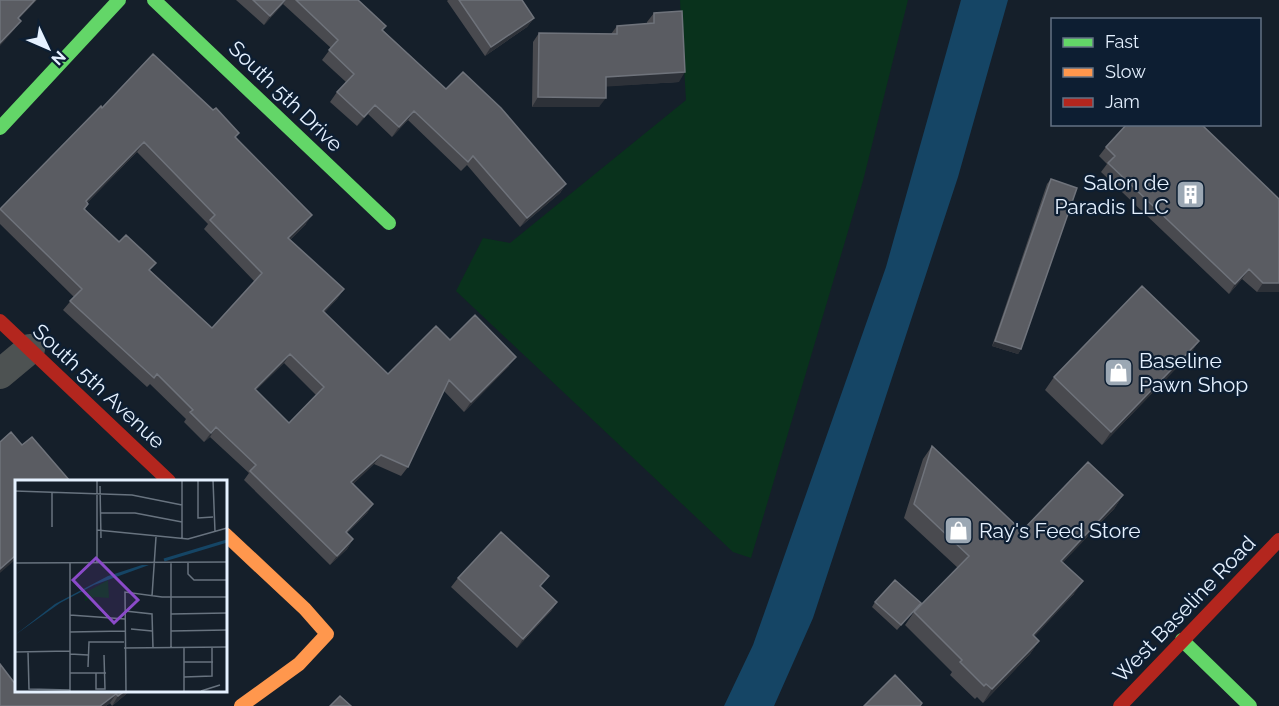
<svg xmlns="http://www.w3.org/2000/svg" width="1279" height="706" font-family="Raleway,sans-serif">
  <style>
    .green { fill: #09321c }
    .water { fill: #154565 }
    .lines { fill: none; stroke-linecap: round; stroke-linejoin: round }
    .street { stroke: #4d5252; stroke-width: 30 }
    .fast { stroke: #63d668; stroke-width: 14 }
    .slow { stroke: #ff974d; stroke-width: 14 }
    .jam { stroke: #b3261e; stroke-width: 14 }
    .wall { fill: #494a4f; fill-rule: evenodd }
    .shaded-wall { fill: #2d3138 }
    .building { fill: #5a5c62; stroke: #6f737b; stroke-width: 1.5; fill-rule: evenodd }
    .labels { text-anchor: middle; dominant-baseline: central; stroke-width: 4.5; stroke-linejoin: round; paint-order: stroke }
    .street-label { font-size: 21px; fill: #e5f1ff; stroke: #0d1e32 }
    .poi-label { font-size: 21px; fill: #e5f1ff; stroke: #0d1e32; text-anchor: start }
    .inset-river { fill: none; stroke: #154565; stroke-width: 3 }
    .inset-road { fill: none; stroke: #68737f; stroke-width: 1.5 }
    .view { fill: #8b4ac9; fill-opacity: 0.15; stroke: #8b4ac9; stroke-width: 3 }
    .inset-edge { fill: none; stroke: #e5f1ff; stroke-width: 3 }
  </style>
  <rect width="100%" height="100%" fill="#151f2a"/>
  <path class="green" d="M680,0H908L863,181L751,558L733,552L456,291L483,238L510,243L686,100Z"/>
  <path class="water" d="M961,0H1008L958,177L813,618L774,706H724L753,645L886,267Z"/>
  <g class="lines">
    <path class="street" d="M0,374L30,349"/>
    <path class="fast" d="M154,0L389,223
      M0,128L119,0
      M1182,640L1250,706"/>
    <path class="slow" d="M225,534L305,609L327,634L299,664L241,706"/>
    <path class="jam" d="M0,321L169,481
      M1120,706L1279,540"/>
  </g>
  <path class="wall" d="M236,0H358L383,30L446,89L566,184L560,193L520,227L467,165L461,171L408,120L392,137L368,114L357,126L330,102L337,92L346,82L322,60L331,48L283,4L264,25Z
    M448,0H522L534,18L527,27L485,56L447,1Z
    M654,13L679,82L606,86L599,107H532L533,42L539,33L611,34L617,26L647,24V22Z
    M102,108L236,137L306,224L290,240L344,289L337,299L324,312L388,374L450,340L509,366L464,412L444,391L408,467L401,476L374,464L353,484L373,504L367,513L347,533L353,539L347,549L330,565L244,480L249,473L210,437L204,442L184,422L186,419L150,384L147,387L63,310L74,297L0,224V209ZM137,152L208,224L204,229L255,282L212,328L85,209L88,204L87,203ZM284,363L316,395L289,423L256,390Z
    M1106,147L1279,199V292H1257L1242,279L1229,294L1101,172L1107,164L1099,156Z
    M1051,179L1021,349L1018,354L992,346L1047,184Z
    M1199,341L1190,354L1102,445L1045,390L1054,377Z
    M932,446L1022,531L1123,495L1114,509L1063,562L1074,594L1034,636L1039,641L1030,654L983,703L977,697L975,699L950,675L952,672L905,625L914,612L958,568L904,518L923,459Z
    M458,578L541,587L557,602L551,611L517,648L451,587Z
    M875,602L921,603L897,630L872,607Z
    M16,690H131L112,706L110,703L106,706H0Z"/>
  <path class="shaded-wall" d="M35,0H37L11,27L18,18Z
    M285,0H286L283,4L264,25L270,16Z
    M534,18L527,27L485,56L491,47Z
    M21,21L14,30L0,46V43Z
    M685,72L679,82L600,87L606,77Z
    M538,97L606,98L599,107H532Z
    M375,105L368,114L357,126L364,117Z
    M414,111L408,120L392,137L399,127Z
    M144,142L137,152L79,211L86,201Z
    M566,184L560,193L520,227L527,218Z
    M312,215L306,224L282,248L288,238Z
    M1249,269L1242,279L1229,294L1235,284Z
    M1263,283H1279V292H1257Z
    M344,289L337,299L317,321L323,311Z
    M995,341L1021,349L1018,354L992,346Z
    M1199,341L1190,354L1102,445L1111,432Z
    M290,354L284,363L248,398L255,389Z
    M516,357L509,366L464,412L471,402Z
    M216,427L210,437L204,442L211,433Z
    M381,455L374,464L345,492L351,482Z
    M1123,495L1114,509L1052,574L1061,561Z
    M373,504L367,513L339,541L346,532Z
    M353,539L347,549L330,565L337,556Z
    M16,555V559L0,573V569Z
    M1083,581L1074,594L1024,648L1033,635Z
    M557,602L551,611L517,648L523,639Z
    M1039,641L1030,654L983,703L992,689Z
    M126,690H131L112,706L118,696Z
    M116,694L110,703L106,706H100Z"/>
  <path class="building" d="M0,0H35L18,18L21,21L0,43Z
    M253,0H285L270,16Z
    M296,0H358L386,26L382,30L446,89L463,72L501,108L566,184L527,218L473,156L468,162L414,111L399,127L375,105L364,117L337,92L354,74L329,50L338,40Z
    M459,0H522L534,18L491,47Z
    M682,11L685,72L606,77V98L538,97L539,33L617,34V26L654,23V13Z
    M153,54L213,110L216,108L239,133L235,137L312,215L288,238L344,289L323,311L388,374L436,326L450,340L475,315L516,357L471,402L449,380L408,467L381,455L351,482L373,504L346,532L353,539L337,556L250,471L256,465L216,427L211,433L190,412L193,410L157,374L154,378L70,301L82,289L0,209L101,106L102,108ZM144,142L215,215L210,220L262,273L212,328L149,270L156,263L126,235L119,242L84,209L88,204L86,201ZM290,354L324,387L289,423L255,389Z
    M1127,124H1201L1279,199V283H1263L1249,269L1235,284L1108,163L1115,156L1106,147Z
    M1051,179L1077,188L1021,349L995,341Z
    M1142,286L1199,341L1111,432L1054,377Z
    M11,432L22,445L32,437L70,481H16V555L0,569V442Z
    M932,446L1022,531L1088,462L1123,495L1061,561L1083,581L1033,635L1039,641L992,689L986,684L984,686L960,662L962,660L914,612L969,556L914,504Z
    M501,532L549,576L540,586L557,602L523,639L458,578Z
    M895,580L921,603L901,625L875,602Z
    M0,664L16,685V690H126L118,696L116,694L100,706H0Z
    M895,675L922,703L920,706H864Z
    M340,696L351,706H330Z"/>
  <defs>
    <symbol id="building-square" viewBox="-11 -11 22 22"><rect x="-9" y="-9" width="18" height="18" rx="4" fill="#9ca8b4" stroke="#0d1e32"/><path d="M-4-6H4V6H1V3H-1V6H-4ZM-2.5-4.3h1.7v1.8h-1.7ZM.8-4.3h1.7v1.8H.8ZM-2.5-1h1.7V.8h-1.7ZM.8-1h1.7V.8H.8Z" fill="#fff"/></symbol>
    <symbol id="shop-square" viewBox="-11 -11 22 22"><rect x="-9" y="-9" width="18" height="18" rx="4" fill="#9ca8b4" stroke="#0d1e32"/><path d="M-5-2.5h2.3a2.7 3.5 0 0 1 5.4 0H5L5.5 6h-11ZM-1.5-2.5h3a1.5 2.3 0 0 0-3 0Z" fill="#fff"/></symbol>
  </defs>
  <g fill-rule="evenodd">
    <use href="#building-square" x="1174" y="178" width="33" height="33"/>
    <use href="#shop-square" x="1102" y="356" width="33" height="33"/>
    <use href="#shop-square" x="942" y="514" width="33" height="33"/>
  </g>
  <g class="labels">
    <g class="street-label">
      <text transform="translate(286 96) rotate(44)">South 5th Drive</text>
      <text transform="translate(99 386) rotate(43)">South 5th Avenue</text>
      <text transform="translate(1184 609) rotate(-46)">West Baseline Road</text>
    </g>
    <g class="poi-label">
      <text x="1169" y="182" text-anchor="end">Salon de<tspan x="1169" dy="24">Paradis LLC</tspan></text>
      <text x="1139" y="360">Baseline<tspan x="1139" dy="24">Pawn Shop</tspan></text>
      <text x="979" y="530">Ray's Feed Store</text>
    </g>
  </g>
  <g transform="translate(15 480)">
    <rect width="212" height="212" fill="#151f2a"/>
    <path d="M93,100L94,118L80,117L70,121V113Z" fill="#09321c"/>
    <path d="M127,85H134L79,105L45,123L0,155L40,124L93,96Z" fill="#154565"/>
    <path class="inset-river" d="M149,80L212,61"/>
    <path class="inset-road" d="M82,0V83M183,0V38L198,37M198,0L200,52M85,6L86,58M0,11L117,15L167,25M37,13V47M85,33H120L167,42M82,50L173,59L212,48M167,59V0M156,82V168M173,82V94L179,100H212M0,83L212,82M137,116L141,57M110,131L137,134L138,168M156,134L212,133M55,135L110,139M116,149L137,151M156,151L212,150M55,152L110,151M109,168L212,167M169,168V211M0,172L55,171M13,172L14,209L55,210M55,174L73,175M169,182H198M73,187L74,162H109M55,193H91M81,193V209H90L89,175M169,197L197,196V167M55,211V83M111,211L110,112L147,117H212M186,211L205,205"/>
    <path class="view" d="M81,78L123,120L99,143L58,100Z"/>
    <rect width="212" height="212" class="inset-edge"/>
  </g>
  <rect x="1051" y="18" width="210" height="108" fill="#0d1e32" stroke="#637284" stroke-width="1.5"/>
  <rect x="1063" y="38" width="30" height="9" fill="#63d668" stroke="#637284" stroke-width="1.5"/>
  <text x="1105" y="48" font-size="18" fill="#e5f1ff">Fast</text>
  <rect x="1063" y="68" width="30" height="9" fill="#ff974d" stroke="#637284" stroke-width="1.5"/>
  <text x="1105" y="78" font-size="18" fill="#e5f1ff">Slow</text>
  <rect x="1063" y="98" width="30" height="9" fill="#b3261e" stroke="#637284" stroke-width="1.5"/>
  <text x="1105" y="108" font-size="18" fill="#e5f1ff">Jam</text>
  <g transform="translate(48 48) rotate(134)" stroke="#0d1e32" stroke-width="4.5" paint-order="stroke">
  <path d="M0-4.5L10 22L0 15L-10 22Z" fill="#e5f1ff"/>
  <text y="-9" font-size="16" font-weight="bold" text-anchor="middle" fill="#e5f1ff">N</text>
  </g>
</svg>
